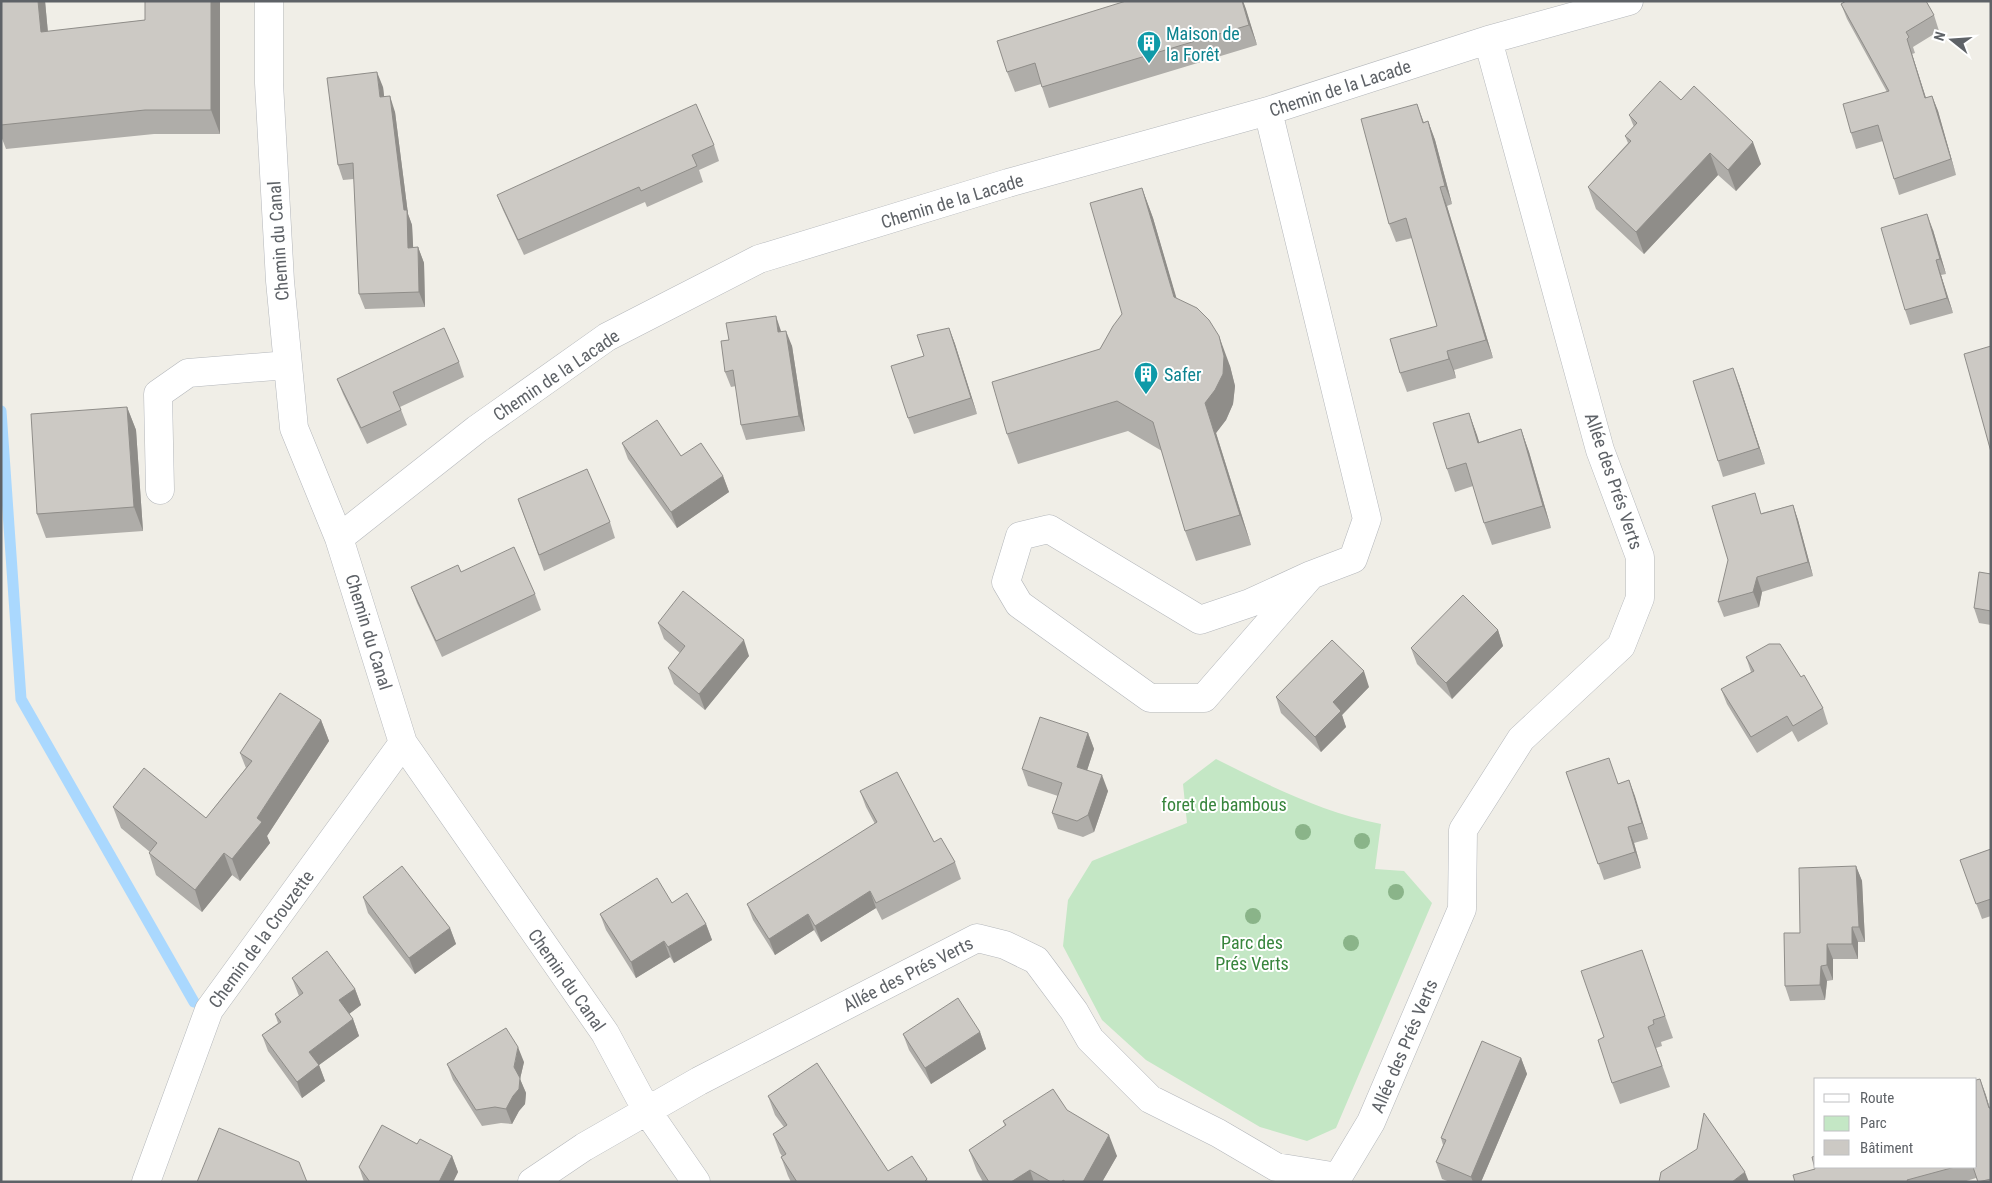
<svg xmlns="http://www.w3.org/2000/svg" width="1992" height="1183" font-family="'Roboto Condensed',sans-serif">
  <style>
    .green { fill: #c4e7c5 }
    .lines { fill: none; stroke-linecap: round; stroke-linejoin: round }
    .stream { stroke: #aad8fe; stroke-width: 11 }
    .minor-casing { stroke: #b4b7bb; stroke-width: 29 }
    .minor { stroke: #fff; stroke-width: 28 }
    .tree { fill: #8ab489 }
    .wall { fill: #afada9 }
    .shaded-wall { fill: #8f8d89 }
    .building { fill: #ccc9c4; stroke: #8f8d89 }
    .labels { text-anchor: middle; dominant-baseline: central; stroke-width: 4; stroke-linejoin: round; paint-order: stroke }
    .culture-label { font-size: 18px; fill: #0d838f; stroke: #fff; text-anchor: start }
    .street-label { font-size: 18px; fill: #5e6267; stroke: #fff }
    .park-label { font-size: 18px; fill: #37853c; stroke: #fff }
  </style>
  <rect width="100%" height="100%" fill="#f0eee7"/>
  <path class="green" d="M1216,759C1270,786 1321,812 1381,824L1375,869L1404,871L1432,903L1336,1128L1307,1141L1260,1127L1146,1060L1102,1020L1063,946L1068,900L1092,861L1187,823L1183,784Z"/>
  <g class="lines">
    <path class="stream" d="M1,411L21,699L194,1002"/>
    <defs>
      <path id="minor" d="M269,1V83L280,281L294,428L339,538L403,743L605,1033L647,1111L696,1182
        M1268,111L1367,519L1353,559L1311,575L1250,603L1200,620L1049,529L1020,536L1006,582L1019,604L1150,698H1204L1311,575
        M160,490L158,394L188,373L288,365
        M339,538L477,429L607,337L759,259L1008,183L1268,111L1488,40L1629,1
        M146,1182L209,1010L403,743
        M532,1182L584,1147L699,1081L977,938L1005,945L1036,960L1074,1011L1090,1039L1150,1099L1218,1133L1276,1167L1338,1177L1371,1122L1462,909L1463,830L1521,739L1621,646L1640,598V557L1600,450L1488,40"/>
    </defs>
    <use href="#minor" class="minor-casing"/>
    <use href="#minor" class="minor"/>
  </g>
  <g class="tree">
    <circle cx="1303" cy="832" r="8"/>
    <circle cx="1362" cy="841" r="8"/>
    <circle cx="1396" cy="892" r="8"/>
    <circle cx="1253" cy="916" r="8"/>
    <circle cx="1351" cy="943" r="8"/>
  </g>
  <path class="wall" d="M1,1H45L48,32L145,20L220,1V134H154L6,149L1,136Z
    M1126,1H1243L1257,45L1049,108L1041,84L1015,92L1007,72Z
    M1841,4L1934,15L1939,31L1913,47L1915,53L1912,54L1926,98L1932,96L1938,111L1956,175L1899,195L1894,179L1883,141L1856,149L1851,133L1887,92L1847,19Z
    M383,87L384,97L395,112L408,214L412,225L413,248L418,247L424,263L425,307L365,309L359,294L354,179L343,180L338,165Z
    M1681,100L1761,164L1736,191L1718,175L1644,254L1596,209L1588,187L1628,143L1625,136L1634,127L1629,115Z
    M1428,121L1435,140L1452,204L1447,206L1493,358L1454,370L1456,378L1407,392L1400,373L1437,326L1412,238L1396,242L1389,224L1424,122Z
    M714,145L719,161L699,170L703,182L647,207L645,202L524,255L503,210L497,195Z
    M1142,188L1153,218L1176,298L1230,366L1235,386L1233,404L1226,420L1216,433L1251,545L1196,561L1185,531L1162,451L1128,431L1018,464L1007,434L1100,349L1122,314Z
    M1933,230L1946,274L1941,275L1953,313L1910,325L1905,310Z
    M949,328L955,344L977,414L914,434L908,418L924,356Z
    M781,332L792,346L805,431L746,440L741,425L736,386L731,387L725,372Z
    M459,362L464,377L400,407L407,425L367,444L343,394L337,379Z
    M1739,384L1765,464L1723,477L1718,461Z
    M127,407L136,430L143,531L46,538L37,514Z
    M1469,413L1479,442L1521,429L1529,452L1551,528L1492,545L1484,523L1473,486L1455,492L1447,469Z
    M622,443L681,456L723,476L729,492L677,528L628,459Z
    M518,499L610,522L615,538L544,571Z
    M1793,505L1798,520L1813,576L1762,592L1759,607L1724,617L1718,602L1762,513Z
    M461,572L535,594L541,610L442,657L417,603L411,587Z
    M1991,574V625L1979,623L1974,608Z
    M658,623L749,656L705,710L674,684L668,668L680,653L664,639Z
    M1498,630L1503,646L1452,699L1417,664L1411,648Z
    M1746,657L1801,677L1823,708L1828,724L1798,742L1792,731L1757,753L1727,704L1721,689L1751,672Z
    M1369,687L1342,715L1346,727L1321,752L1281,713L1276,697Z
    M321,720L329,741L267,836L270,843L240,881L232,875L202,912L156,875L149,853L150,852L121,828L113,807L206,818L246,768L240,753Z
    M1088,733L1094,749L1087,770L1108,791L1094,832L1083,837L1058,829L1052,813L1058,796L1028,786L1022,769Z
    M1566,772L1618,784L1629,780L1648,839L1634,843L1641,868L1604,880Z
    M860,791L934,842L955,862L961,879L882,920L876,908L821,942L814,930L775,955L753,920L747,904L875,824L866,807Z
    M1991,849V916L1982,919L1960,860Z
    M1856,866L1862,881L1865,942H1858V959H1833V980L1827,981L1825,1000L1790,1001L1785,986L1800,933Z
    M363,897L450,928L456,944L415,974L368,913Z
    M672,903L706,924L712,940L674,963L670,957L636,978L606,930L600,914Z
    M1642,950L1673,1038L1661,1042L1662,1046L1656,1048L1670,1087L1620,1104L1612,1083L1604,1037Z
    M292,978L355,989L361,1005L349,1014L353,1019L359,1036L319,1065L325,1081L302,1098L268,1051L262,1035L278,1023L275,1014L299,996Z
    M980,1032L986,1049L931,1084L909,1050L903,1034Z
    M1521,1058L1527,1074L1481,1182H1450L1442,1179L1436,1162L1443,1145L1441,1138Z
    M524,1062L520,1079L526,1093L525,1104L519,1111L512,1124L501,1123L482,1126L453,1080L447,1064Z
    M1980,1079L1990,1108H1991V1182H1978L1976,1178L1963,1182H1795L1815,1169L1816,1167H1976Z
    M768,1096L888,1171L927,1179L928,1182H791L788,1176L781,1157L782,1156L780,1153L773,1134L784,1127L775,1115Z
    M1067,1110L1117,1156L1102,1182H983L977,1171L969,1150L1005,1126L1003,1121Z
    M417,1144L452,1156L458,1172L453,1182H364L359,1167Z"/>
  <path class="shaded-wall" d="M38,1H45L50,56L41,32Z
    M211,1H220V134L211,110Z
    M1242,1H1243L1246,9L1257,45L1249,25Z
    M1907,39L1912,54L1931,114L1925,98Z
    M377,72L383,87L386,112L380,97Z
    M390,96L395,112L408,214L412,225L414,263L408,248Z
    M1932,96L1938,111L1956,175L1951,159Z
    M1417,104L1424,123H1423Z
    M1428,121L1435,140L1452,204L1445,186Z
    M1753,142L1761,164L1736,191L1728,170Z
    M1710,153L1718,175L1644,254L1636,232Z
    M1440,187L1447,206L1493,358L1486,340Z
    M1142,188L1153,218L1185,327L1174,297Z
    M1927,214L1933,230L1946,274L1940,259Z
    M418,247L424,263L425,307L419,292Z
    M1936,260L1941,275L1953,313L1947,298Z
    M776,316L781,331L783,347L778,332Z
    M949,328L955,344L977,414L971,398Z
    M786,331L792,346L805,431L799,416Z
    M1219,336L1230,366L1235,386L1233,404L1226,420L1216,433L1251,545L1240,515L1205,403Z
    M1447,351L1454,370L1456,378L1449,359Z
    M1733,368L1739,384L1765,464L1759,448Z
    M127,407L136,430L143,531L134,507Z
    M1469,413L1477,435L1486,465L1478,443Z
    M1521,429L1529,452L1551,528L1543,506Z
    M723,476L729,492L677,528L671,512Z
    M1793,505L1798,520L1813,576L1808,562Z
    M1757,577L1762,592L1759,607L1753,592Z
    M1498,630L1503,646L1452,699L1446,683Z
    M744,640L749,656L705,710L699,694Z
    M1364,671L1369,687L1342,715L1346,727L1321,752L1315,737L1333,702Z
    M321,720L329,741L267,836L270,843L240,881L232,859L257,818Z
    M1088,733L1094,749L1083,783L1077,767Z
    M1102,775L1108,791L1094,832L1088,815Z
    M1629,780L1635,796L1648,839L1642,823Z
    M1628,827L1634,843L1641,868L1635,852Z
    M224,853L232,875L202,912L195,890Z
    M1856,866L1862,881L1865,942L1859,927Z
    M870,891L876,908L821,942L815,926Z
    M808,914L814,930L775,955L769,939Z
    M706,924L712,940L674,963L668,947Z
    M1852,927L1858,942V959L1852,944Z
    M450,928L456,944L415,974L409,958Z
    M664,941L670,957L636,978L631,962Z
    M1827,944L1833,959V980L1827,965Z
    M1821,966L1827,981L1825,1000L1820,985Z
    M355,989L361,1005L345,1017L339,1000Z
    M353,1019L359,1036L319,1065L325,1081L302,1098L297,1082L309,1052Z
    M980,1032L986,1049L931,1084L925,1068Z
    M518,1047L524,1062L520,1079L526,1093L525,1104L519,1111L512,1124L506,1109Z
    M1521,1058L1527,1074L1481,1182H1473L1471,1177Z
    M1980,1079L1986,1095L1991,1113Z
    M1109,1135L1117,1156L1102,1182H1083Z
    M452,1156L458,1172L453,1182H439Z
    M1030,1170L1034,1182H1011Z
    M1745,1172L1749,1182H1732Z"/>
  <path class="building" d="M1,1H38L41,32L145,20V1H211V110H145L1,125Z
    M1126,1H1242L1249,25L1042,87L1035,63L1007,72L997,41Z
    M1846,1H1926L1934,15L1906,32L1909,37L1907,39L1925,98L1932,96L1951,159L1894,179L1878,125L1851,133L1843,104L1889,91L1841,4Z
    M377,72L380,97L390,96L404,210H407L408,248L418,247L419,292L359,294L353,163L338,165L327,78Z
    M1660,81L1681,100L1694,86L1753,142L1728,170L1710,153L1636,232L1588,187L1631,141L1625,136L1637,123L1629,115Z
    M696,104L714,145L692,155L697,166L641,191L639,187L518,240L497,195Z
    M1417,104L1423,123L1428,121L1445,186L1440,187L1486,340L1447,351L1449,359L1400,373L1390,339L1437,326L1406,218L1389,224L1361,119Z
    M1142,188L1174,297L1197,308L1209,320L1219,336L1224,356L1223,374L1215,390L1205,403L1240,515L1185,531L1153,422L1117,401L1007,434L992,382L1100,349L1113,326L1122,314L1090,203Z
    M1927,214L1940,259L1936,260L1947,298L1905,310L1881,228Z
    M776,316L778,332L786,331L799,416L741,425L733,370L725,372L721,341L729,340L726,323Z
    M444,328L459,362L393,392L401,410L361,428L337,379Z
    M949,328L971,398L908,418L891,366L924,356L917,335Z
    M1991,346V452L1964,354Z
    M1733,368L1759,448L1718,461L1693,381Z
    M127,407L134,507L37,514L31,414Z
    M1469,413L1478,443L1521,429L1543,506L1484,523L1466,463L1447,469L1433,423Z
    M657,420L681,456L701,443L723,476L671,512L622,443Z
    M587,469L610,522L539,555L518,499Z
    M1755,493L1761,514L1793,505L1808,562L1757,577L1753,592L1718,602L1728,560L1712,506Z
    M514,547L535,594L436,641L411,587L458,565L461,572Z
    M1979,572L1991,574V611L1974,608Z
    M683,591L744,640L699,694L668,668L685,646L658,623Z
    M1463,595L1498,630L1446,683L1411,648Z
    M1332,640L1364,671L1333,702L1341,711L1315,737L1276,697Z
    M1769,644H1780L1801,677L1804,675L1823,708L1793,726L1787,716L1751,737L1721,689L1754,671L1746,657Z
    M280,693L321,720L257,818L262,822L232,859L224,853L195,890L149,853L157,843L113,807L144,768L206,818L252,761L240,753Z
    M1040,717L1088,733L1077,767L1102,775L1088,815L1077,821L1052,813L1062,783L1022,769Z
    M1609,758L1618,784L1629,780L1642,823L1628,827L1635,852L1598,864L1566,772Z
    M897,772L934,842L941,838L955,862L876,903L870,891L815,926L808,914L769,939L747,904L877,822L860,791Z
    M1991,849V899L1976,904L1960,860Z
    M402,866L450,928L409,958L363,897Z
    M1856,866L1859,927H1852V944H1827V965L1821,966L1820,985L1785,986L1784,933H1800L1799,868Z
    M657,878L672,903L687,893L706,924L668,947L664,941L631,962L600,914Z
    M1642,950L1665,1016L1653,1020L1654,1024L1648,1027L1662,1066L1612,1083L1598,1040L1604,1037L1581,971Z
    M327,951L355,989L339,1000L353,1019L309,1052L319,1065L297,1082L262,1035L281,1022L275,1014L303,993L292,978Z
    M958,998L980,1032L925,1068L903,1034Z
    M506,1028L518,1047L514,1067L520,1078L519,1089L513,1096L506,1109L495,1107L476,1110L447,1064Z
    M1482,1041L1521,1058L1471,1177L1436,1162L1446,1140L1441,1138Z
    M817,1063L888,1171L912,1156L927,1179L924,1182H797L781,1157L786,1154L773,1134L787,1125L768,1096Z
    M1980,1079L1989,1108H1991V1179L1978,1182L1973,1167H1976V1080Z
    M1053,1089L1067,1110L1109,1135L1083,1182H1066L1063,1180L1062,1182H1051L1030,1170L1011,1182H989L969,1150L1006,1125L1003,1121Z
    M1704,1113L1745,1172L1732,1182H1659L1661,1172L1697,1149Z
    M382,1125L417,1144L420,1139L452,1156L439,1182H370L359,1167Z
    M219,1128L299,1162L307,1182H197Z
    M1816,1156V1167H1955L1907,1180L1908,1182H1795L1793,1175L1815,1169L1812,1157Z"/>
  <defs>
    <symbol id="building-pin" viewBox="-11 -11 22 30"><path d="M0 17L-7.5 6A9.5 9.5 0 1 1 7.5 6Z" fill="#0f9aa8" stroke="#fff"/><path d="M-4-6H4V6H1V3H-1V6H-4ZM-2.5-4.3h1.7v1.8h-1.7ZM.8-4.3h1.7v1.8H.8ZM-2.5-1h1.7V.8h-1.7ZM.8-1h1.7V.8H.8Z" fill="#fff"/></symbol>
  </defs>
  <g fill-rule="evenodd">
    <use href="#building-pin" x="1135" y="29" width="28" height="38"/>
    <use href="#building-pin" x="1132" y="360" width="28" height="38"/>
  </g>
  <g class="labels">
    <g class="culture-label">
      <text x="1166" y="33">Maison de<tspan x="1166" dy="21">la Forêt</tspan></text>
      <text x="1164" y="374">Safer</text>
    </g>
    <g class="street-label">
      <text transform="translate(1340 88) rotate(-18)">Chemin de la Lacade</text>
      <text transform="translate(952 201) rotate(-17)">Chemin de la Lacade</text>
      <text transform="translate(278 241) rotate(-94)">Chemin du Canal</text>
      <text transform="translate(556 375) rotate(-34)">Chemin de la Lacade</text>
      <text transform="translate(1614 481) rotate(71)">Allée des Prés Verts</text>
      <text transform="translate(369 632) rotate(73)">Chemin du Canal</text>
      <text transform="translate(261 939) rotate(-54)">Chemin de la Crouzette</text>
      <text transform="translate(908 974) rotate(-27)">Allée des Prés Verts</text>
      <text transform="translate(567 980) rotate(55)">Chemin du Canal</text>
      <text transform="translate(1404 1046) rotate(-67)">Allée des Prés Verts</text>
    </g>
    <g class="park-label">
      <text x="1224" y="804">foret de bambous</text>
      <text x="1252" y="942">Parc des<tspan x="1252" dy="21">Prés Verts</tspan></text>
    </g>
  </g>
  <rect width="1992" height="1183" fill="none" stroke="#5e6267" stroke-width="5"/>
  <rect x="1814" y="1078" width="162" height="90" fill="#ffffff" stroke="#bfc0c2"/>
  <rect x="1824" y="1094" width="25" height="8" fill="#ffffff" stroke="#bfc0c2"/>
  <text x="1860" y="1103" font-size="15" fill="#5e6267">Route</text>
  <rect x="1824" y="1116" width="25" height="15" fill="#c4e7c5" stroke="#bfc0c2"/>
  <text x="1860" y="1128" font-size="15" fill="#5e6267">Parc</text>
  <rect x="1824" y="1140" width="25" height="15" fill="#ccc9c4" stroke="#bfc0c2"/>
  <text x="1860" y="1153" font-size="15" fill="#5e6267">Bâtiment</text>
  <g transform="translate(1952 40) rotate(287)" stroke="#ffffff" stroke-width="4" paint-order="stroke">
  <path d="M0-4L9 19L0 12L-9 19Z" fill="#5e6267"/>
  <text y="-8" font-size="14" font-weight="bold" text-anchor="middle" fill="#5e6267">N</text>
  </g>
</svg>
